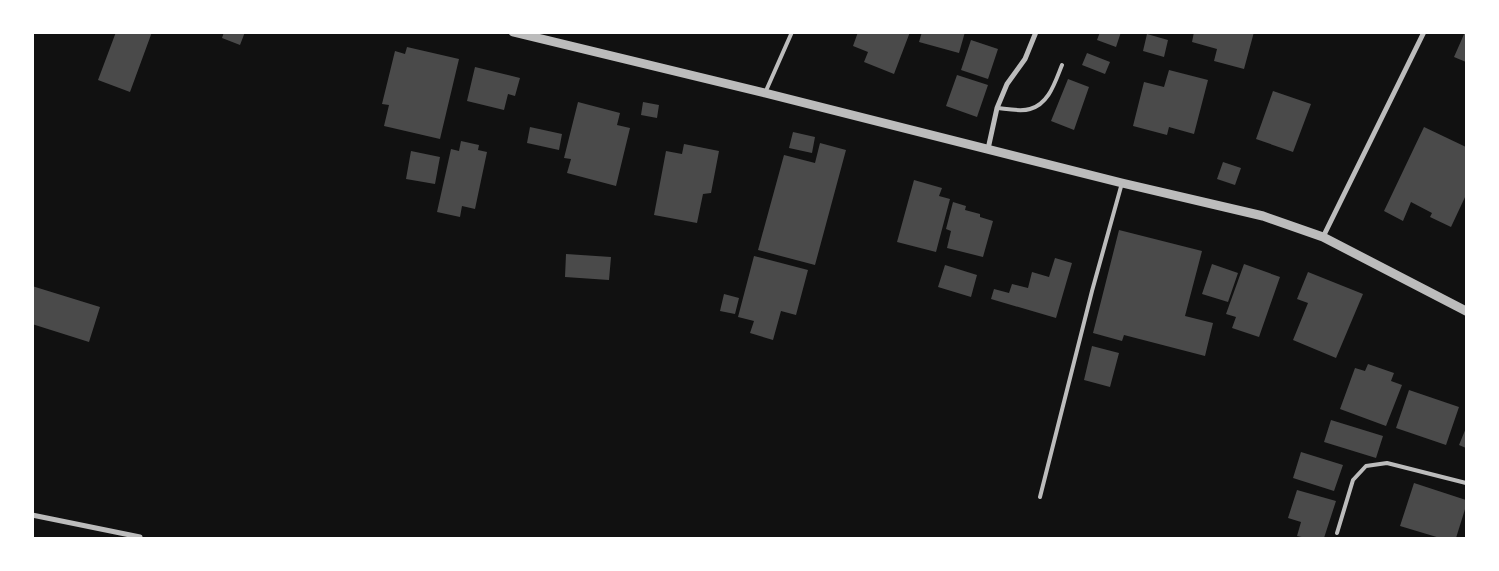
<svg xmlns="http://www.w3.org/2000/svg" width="1499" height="571" font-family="Figtree,sans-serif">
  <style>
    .building { fill: #4a4a4a }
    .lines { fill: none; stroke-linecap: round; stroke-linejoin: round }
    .service { stroke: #bcbcbc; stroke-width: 4 }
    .minor { stroke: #bcbcbc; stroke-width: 5 }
    .tertiary { stroke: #bcbcbc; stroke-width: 9 }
  </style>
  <rect width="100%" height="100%" fill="#111"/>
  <path class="building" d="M116,32H152L130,92L98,80Z
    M224,32H245L240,45L222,38Z
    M858,32H910L894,74L864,62L868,52L853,46Z
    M922,32H965L959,53L919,42Z
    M1100,32H1121L1116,47L1097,40Z
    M1194,32H1254L1244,69L1214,61L1217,49L1192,42Z
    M1465,32H1466V62L1454,57Z
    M1147,34L1168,40L1164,57L1143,51Z
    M971,40L998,49L988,79L961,70Z
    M407,47L459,59L440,139L384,126L389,105L382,104L395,51L405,54Z
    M1087,53L1110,62L1105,74L1082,65Z
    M475,67L520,78L515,96L508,94L504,110L467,101Z
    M1169,70L1208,80L1194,134L1169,127L1167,135L1133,126L1144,82L1164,87Z
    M957,75L988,85L977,117L946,106Z
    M1068,79L1089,87L1074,130L1051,121Z
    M1273,91L1311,104L1293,152L1256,139Z
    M578,102L620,113L617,125L630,128L616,186L567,173L571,159L564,158Z
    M643,102L659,105L657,118L641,115Z
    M530,127L562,134L559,150L527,143Z
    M1424,127L1466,147V195L1451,227L1430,217L1432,213L1411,202L1403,221L1384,211Z
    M793,132L815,137L812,153L789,148Z
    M461,141L479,145L478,150L487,152L475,209L462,206L460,217L437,212L451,149L459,151Z
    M820,143L846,150L815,265L758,250L784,155L815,163Z
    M684,144L719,151L711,193L703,194L697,223L654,215L666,151L682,154Z
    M411,151L440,157L435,184L406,179Z
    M1223,162L1241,168L1235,185L1217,179Z
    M914,180L942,188L939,196L950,199L936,252L897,242Z
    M953,202L966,206L965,210L980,214V217L993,221L983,257L947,248L951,231L946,229Z
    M1119,230L1202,251L1185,316L1213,323L1205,356L1124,335L1122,341L1093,333Z
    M566,254L611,257L609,280L565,277Z
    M754,256L808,270L796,315L781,311L773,340L750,333L754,321L738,317Z
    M1055,258L1072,263L1056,318L991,299L994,289L1009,293L1012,284L1028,288L1032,272L1049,277Z
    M1212,264L1238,273L1228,302L1202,294Z
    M1244,264L1280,277L1259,337L1232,328L1236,317L1226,314Z
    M945,265L977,275L971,297L938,287Z
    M1308,272L1363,294L1336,358L1293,340L1308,303L1297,299Z
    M32,286L100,307L89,342L32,324Z
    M724,294L739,298L735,314L720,311Z
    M1092,346L1119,353L1110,387L1084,380Z
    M1368,364L1394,373L1391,381L1402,385L1386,426L1340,409L1355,368L1365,371Z
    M1409,390L1459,407L1446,445L1396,428Z
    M1331,420L1383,436L1376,458L1324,442Z
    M1466,428V448L1459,445Z
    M1301,452L1343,465L1334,491L1293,478Z
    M1414,483L1466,500V506L1456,538H1440L1400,526Z
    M1297,490L1336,501L1324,538H1306L1297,536L1301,522L1288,518Z"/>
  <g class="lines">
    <path class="service" d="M765,93L792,32
      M997,108C1007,109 1021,112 1030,109C1049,104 1055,82 1062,65
      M1040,497L1092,291L1122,183
      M1337,533L1353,480L1366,466L1387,463L1466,483"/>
    <path class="minor" d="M988,149L997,108L1007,84L1025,59L1036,32
      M1323,237L1424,32
      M32,515L140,537"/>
    <path class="tertiary" d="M513,32L765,93L1122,183L1263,216L1323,237L1466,311"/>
  </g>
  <rect width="1499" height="571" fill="none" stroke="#ffffff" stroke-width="68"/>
</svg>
